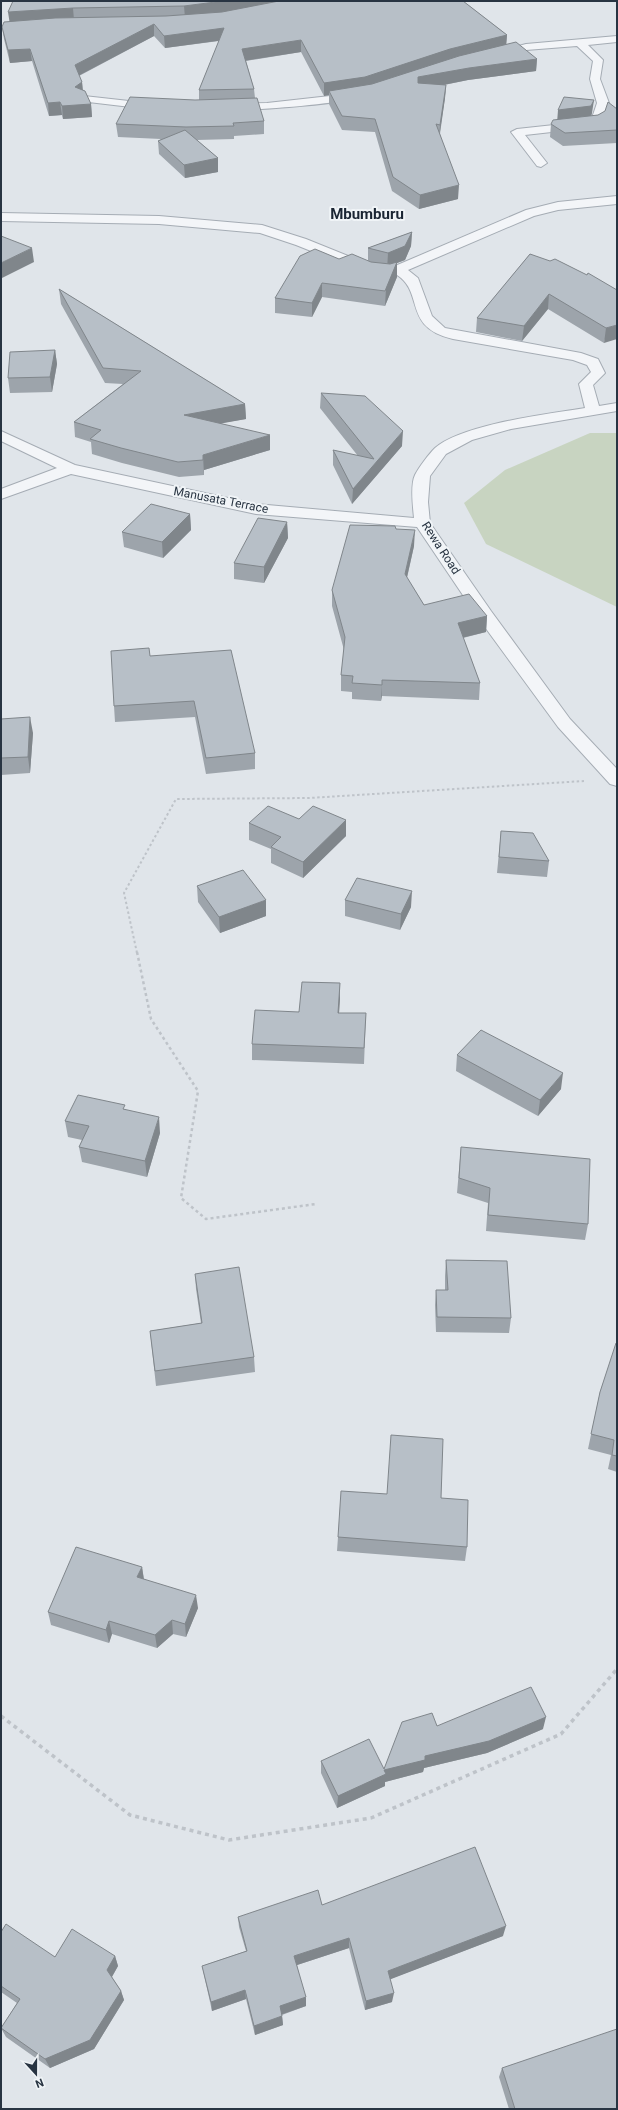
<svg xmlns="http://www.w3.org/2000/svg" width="618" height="2110" font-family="Roboto,sans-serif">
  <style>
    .green { fill: #c8d4c1 }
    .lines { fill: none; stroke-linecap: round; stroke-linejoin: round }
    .minor-casing { stroke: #a5acb4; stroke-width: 2 }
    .path-far2 { stroke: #bec3c9; stroke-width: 2; stroke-dasharray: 2.5 2.5; stroke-linecap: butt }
    .path-far1 { stroke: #bec3c9; stroke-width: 2.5; stroke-dasharray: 3 3; stroke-linecap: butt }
    .path { stroke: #bec3c9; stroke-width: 3.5; stroke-dasharray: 4 4; stroke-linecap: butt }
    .minor { fill: #f3f5f8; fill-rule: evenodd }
    .wall { fill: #9da4ab }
    .shaded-wall { fill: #80868b }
    .building { fill: #b7bfc7; stroke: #80868b }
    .labels { text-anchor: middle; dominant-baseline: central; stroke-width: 4; stroke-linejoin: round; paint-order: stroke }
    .far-street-label { font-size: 12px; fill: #283442; stroke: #f0f4f7 }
    .far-district-label { font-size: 15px; font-weight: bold; fill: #1a2533; stroke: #f0f4f7 }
  </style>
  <rect width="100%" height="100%" fill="#e0e5ea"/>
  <path class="green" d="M590,433H617V607L486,544L464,503L505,470Z"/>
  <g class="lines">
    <defs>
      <path id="minor" d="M617,36V42L588,45L603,60L600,79L609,103L602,124L596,127L525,135L547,163L541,167L537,166L511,132L517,129L591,121L597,103L590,79L593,61L577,46L526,50L496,58L491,55L492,53L526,44Z
        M357,93L361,94L363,96L361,98C345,102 231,115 224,107L230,104L267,103Z
        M84,96L156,104L162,107L156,110L80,101L78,99L80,97Z
        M617,196V204L558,210L534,216L408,270L418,278L432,316L445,328L581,353L598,359L605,373L593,385L599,406L617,403V411L511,429L472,440L446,454L430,476L428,502L430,523L491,611L570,719L617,769V786L610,784L558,727L479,619L417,527L256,514L71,474L1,499V489L57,468L1,441V431L75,465L256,504L414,518C413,507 410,485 415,475C419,467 429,454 435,448C463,424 548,414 585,408L579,384L591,372L587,365L573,360L453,339C402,327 425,293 397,275L390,277L371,275L296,245L260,233L159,224L1,221V213L159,216L262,225L306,239L378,268L388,269L526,210L558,202Z"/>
    </defs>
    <use href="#minor" class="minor-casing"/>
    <path class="path-far2" d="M137,953L124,893L176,799L309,798L584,781"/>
    <path class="path-far1" d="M137,952L151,1019L198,1091L181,1198L206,1219L316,1204"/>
    <path class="path" d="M1,1716L130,1815L229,1840L371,1818L561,1734L617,1669"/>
    <use href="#minor" class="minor"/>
  </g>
  <path class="wall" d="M13,1H463L507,35L506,44L537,59L536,71L468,80L444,85H446L445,98L440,134L458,199L419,209L392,191L375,132L342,130L329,104V95L324,96L301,52L246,61L254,89L255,98L264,121V134L234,136V139L197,140L218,158V172L185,178L159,154L158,141L161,139L118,137L116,124L195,100H199V90L219,41L165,48L154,36L79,76L82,82L83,90L91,104L92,117L63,119L62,115L49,116L32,61L10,63L4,39L2,27L10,21Z
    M617,109V143L563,146L550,137L551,124L592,113L591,116L598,115Z
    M412,232L411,246L405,260L397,263V277L385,306L322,297L312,317L275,313V298L339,259L368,261V248Z
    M530,254L617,290L604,343L548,309L522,341L476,332L477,318Z
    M59,289L245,404L246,419L221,423L270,450L204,470V475L179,477L122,463L92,454L91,442L75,437L74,422L123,384L105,383L61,304Z
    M55,350L57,364L52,392L10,393L8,378Z
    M321,393L402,446L352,504L333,465V450L358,456L320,408Z
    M190,514L191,530L163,558L124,547L122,532Z
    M287,522L288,538L264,583L234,579V563Z
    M396,529L414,546L407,578L424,605L487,616L486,632L463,638L480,683L479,700L382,696L381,701L352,699V692L341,691V675L344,650L332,606V590Z
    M150,656L255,753V769L206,774L195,717L115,722L114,706Z
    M1,719L33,733L30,773L1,775Z
    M299,819L346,836L303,878L271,863V849L249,840V823Z
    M501,831L549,861L547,877L497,873Z
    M197,886L266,916L220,933L198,902Z
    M345,900L411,907L400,930L345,916Z
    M340,983L339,1013H366L364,1064L252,1060V1044Z
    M457,1055L561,1089L538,1116L456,1071Z
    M125,1109L160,1133L147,1177L82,1162L79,1147L82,1140L68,1137L65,1121Z
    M461,1147L588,1224L585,1240L486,1231L488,1203L457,1193Z
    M446,1260L511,1318L509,1333L436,1332L435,1305L436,1290H445V1276Z
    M195,1274L254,1357L255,1372L156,1386L150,1331L201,1323L196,1289Z
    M617,1344V1472L608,1469L611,1455L588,1449L600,1392Z
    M441,1498L467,1547L465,1561L337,1551L338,1537Z
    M142,1567L144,1579L198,1608L186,1637L173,1634L157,1648L112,1634L109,1643L51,1625L48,1612Z
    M437,1726L543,1729L487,1753L424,1768L423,1772L385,1782V1786L337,1808L321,1773V1761L384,1769Z
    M322,1905L503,1936L390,1979L392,2002L365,2010L349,1948L297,1965L306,2006L282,2015L283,2025L255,2035L246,1999L212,2011L202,1966L246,1951L239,1927L238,1917Z
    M1,1932L55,1957L115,1956L118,1966L112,1977L121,1991L124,2000L94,2049L50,2068L6,2037L1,2028L17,2003L1,1992Z
    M502,2068L617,2109H509L499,2077Z"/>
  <path class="shaded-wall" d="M223,1H288L258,9L185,18L184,6Z
    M73,8L74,20L10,25L8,12Z
    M154,24V36L76,77L75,65Z
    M224,28V40L165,48L164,36Z
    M507,35L506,48L365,90L329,91V95L324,96V83L450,49Z
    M301,40V52L243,61L242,49Z
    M30,49L32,61L10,63L8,50Z
    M537,59L536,71L468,80L418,90V77L469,68Z
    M82,82L83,95L75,87Z
    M446,85L445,98L439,138L440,125Z
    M594,100L592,113L590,120L557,123L558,110Z
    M60,102L62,115L49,116L48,103Z
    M91,104L92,117L63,119L62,106Z
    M218,158V172L185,178L184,165Z
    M459,185L458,199L419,209L420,195Z
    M412,232L411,246L405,260L397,263V277L385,306L388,253Z
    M32,248L34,262L2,278L1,263Z
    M322,283V297L312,317V303Z
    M549,294L548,309L522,341L524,326Z
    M617,325V339L604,343L606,328Z
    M55,350L57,364L52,392L50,377Z
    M245,404L246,419L185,430L184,415Z
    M403,431L402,446L352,504L353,489Z
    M270,435V450L204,470V475L203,455Z
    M190,514L191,530L163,558L162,542Z
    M287,522L288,538L264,583V567Z
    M415,530L414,546L404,590L405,574Z
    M487,616L486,632L457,639L458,623Z
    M382,680V696L381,701L382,685Z
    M30,717L33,733L30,773L28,757Z
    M346,820V836L303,878V862Z
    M412,891L411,907L400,930L401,914Z
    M266,900V916L220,933L219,917Z
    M340,983V999L338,1029V1013Z
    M563,1073L561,1089L538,1116L540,1100Z
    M159,1117L160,1133L147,1177L145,1161Z
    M142,1567L144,1581L137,1577Z
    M196,1595L198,1608L186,1637L185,1624Z
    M172,1620L173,1634L157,1648L155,1635Z
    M109,1621L112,1634L109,1643L106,1630Z
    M546,1717L543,1729L487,1753L424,1768L423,1772L385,1782V1786L337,1808L338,1796L384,1770L425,1756Z
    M506,1926L503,1936L386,1981L388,1971Z
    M349,1938V1948L294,1966V1956Z
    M115,1956L118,1966L110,1980L107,1970Z
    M245,1990L246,1999L212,2011L211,2002Z
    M121,1991L124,2000L94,2049L50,2068L45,2059Z
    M394,1993L392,2002L365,2010L366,2001Z
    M306,1997V2006L280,2015V2006Z
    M282,2016L283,2025L255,2035L254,2026Z"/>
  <path class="building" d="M13,1H223L184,6L73,8L8,12Z
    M279,1H463L507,35L450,49L365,77L324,83L301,40L242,49L254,89L199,90L224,28L164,36L154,24L75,65L82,82L75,87L85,91L91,104L62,106L60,102L48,103L30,49L8,50L2,27L4,22L55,18L166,16L222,12Z
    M516,42L537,59L469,68L418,77V83L446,85L440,125L436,124L459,185L420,195L393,177L375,119L342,116L329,91L372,84L459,56Z
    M130,97L195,100L257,98L264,121L233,123L234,126L186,127L116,124Z
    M564,97L594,100L591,106L558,110Z
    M608,102L617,109V130L565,133L551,124L553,120L598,115L605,111Z
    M185,130L218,158L184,165L158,141Z
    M412,232L405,246L388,253L368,248Z
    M1,236L32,248L1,263Z
    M315,249L339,259L352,254L371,262L390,264L397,262L385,291L322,283L312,303L275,298L300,256Z
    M530,254L550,261L555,259L587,275L588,273L617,290V325L606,328L549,294L524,326L477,318Z
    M59,289L245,404L184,415L270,435L203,455V460L178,462L121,448L90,439L101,430L74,422L141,371L103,368Z
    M55,350L50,377L8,378L10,352Z
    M321,393L365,396L403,431L353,489L333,450L374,459Z
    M151,504L190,514L162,542L122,532Z
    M258,518L287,522L264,567L234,563Z
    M350,525L395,526L396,529L415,530L405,574L424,605L469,594L487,616L458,623L480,683L382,680V685L352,683L353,676L341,675L345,637L332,590Z
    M149,648L150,656L231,650L255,753L206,758L194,701L114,706L111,651Z
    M30,717L28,757L1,758V719Z
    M268,806L299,819L313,806L346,820L303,862L271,847L281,837L249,823Z
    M501,831L533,833L549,861L499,857Z
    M243,870L266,900L219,917L197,886Z
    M357,878L412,891L401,914L345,900Z
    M302,982L340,983L338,1013H366L364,1048L252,1044L255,1010L299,1012Z
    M481,1030L563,1073L540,1100L457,1055Z
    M78,1095L125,1105L123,1109L159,1117L145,1161L79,1147L89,1126L65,1121Z
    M461,1147L590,1159L588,1224L488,1215L490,1188L459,1178Z
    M446,1260L507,1261L511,1318L437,1317L436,1290H448Z
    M239,1267L254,1357L155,1371L150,1331L202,1323L195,1274Z
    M616,1343L617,1344V1456L612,1455L614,1440L591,1434L600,1392Z
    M391,1435L443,1439L441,1498L468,1500L467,1547L338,1537L341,1491L387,1494Z
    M76,1547L142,1567L137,1577L196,1595L185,1624L172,1620L155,1635L109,1621L106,1630L48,1612Z
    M531,1687L546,1717L489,1741L425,1756V1760L384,1770L386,1774L338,1796L321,1761L369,1739L384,1769L402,1722L432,1713L437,1726Z
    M475,1847L506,1926L388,1971L394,1993L366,2001L349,1938L294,1956L306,1997L280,2006L282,2016L254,2026L245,1990L211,2002L202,1966L247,1951L238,1917L318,1890L322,1905Z
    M6,1924L55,1957L72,1929L115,1956L107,1970L121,1991L90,2040L45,2059L1,2028L20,1999L1,1986V1932Z
    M617,2029V2109H515L502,2068Z"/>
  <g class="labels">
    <g class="far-street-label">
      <text transform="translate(221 500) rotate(11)">Manusata Terrace</text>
      <text transform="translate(441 548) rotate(57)">Rewa Road</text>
    </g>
    <g class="far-district-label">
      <text x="367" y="214">Mbumburu</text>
    </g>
  </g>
  <rect width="618" height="2110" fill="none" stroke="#283442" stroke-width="4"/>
  <g transform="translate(36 2074) rotate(159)" stroke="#f0f4f7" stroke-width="3" paint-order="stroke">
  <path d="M0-3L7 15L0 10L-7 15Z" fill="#283442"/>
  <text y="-6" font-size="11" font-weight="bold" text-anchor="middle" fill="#283442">N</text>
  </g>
</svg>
